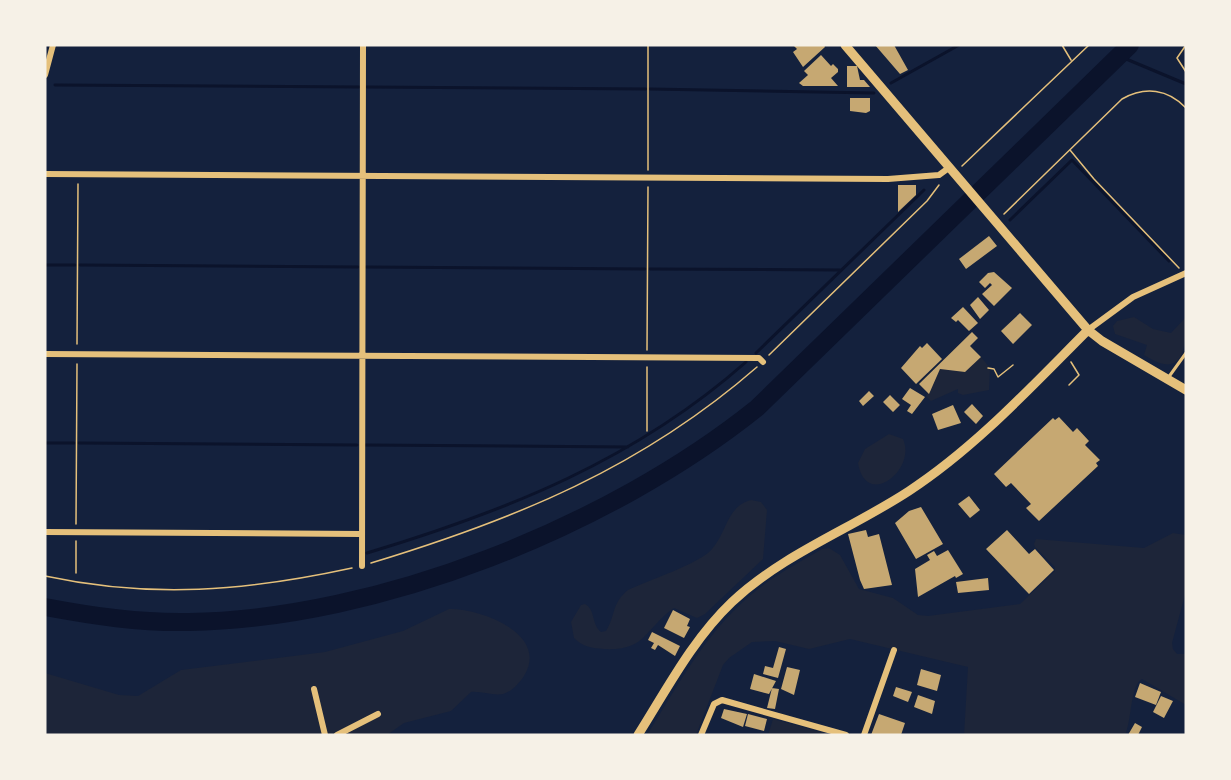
<svg xmlns="http://www.w3.org/2000/svg" width="1231" height="780" font-family="'Roboto Condensed',sans-serif">
  <style>
    .green { fill: #1d2539 }
    .lines { fill: none; stroke-linecap: round; stroke-linejoin: round }
    .stream { stroke: #0b132b; stroke-width: 3 }
    .river { stroke: #0b132b; stroke-width: 18 }
    .building { fill: #c6a872 }
    .path { stroke: #e5c07b; stroke-width: 1.5 }
    .service { stroke: #e5c07b; stroke-width: 3 }
    .minor { stroke: #e5c07b; stroke-width: 6 }
    .primary { stroke: #e5c07b; stroke-width: 9 }
  </style>
  <rect width="100%" height="100%" fill="#14213d"/>
  <path class="green" d="M1134,317L1153,329L1171,333L1186,317C1186,348 1184,381 1144,355L1147,345L1115,334L1113,326L1117,321Z
    M981,357L990,368L989,390L963,395L958,393V389L931,401L926,396L940,369L965,372Z
    M889,434L903,439C917,470 866,510 858,463L865,449Z
    M751,500L761,502L767,510L763,559L705,614L697,618L674,608C644,629 647,651 604,649C592,648 583,647 574,638L571,622L581,605L585,604C596,610 591,624 601,632L606,631C616,615 611,604 628,590C647,581 701,563 712,549C727,532 727,506 751,500Z
    M1173,533L1186,535V591L1172,643L1173,649L1177,654H1186V705L1142,679C1130,685 1132,721 1125,735H964L968,667L850,639L809,649L775,641L752,642L729,658L723,665L696,735H647C678,685 706,632 752,594C773,576 798,563 822,549L829,548L840,555L859,589L893,598L918,615L928,616L1020,604L1055,571V567L1035,547L1034,544L1036,539L1144,548Z
    M449,609C480,608 550,634 524,676C519,683 513,691 503,694C493,696 481,691 471,692L451,711L404,723L387,735H45V673L119,695L138,696L181,670L325,652L403,631Z
    M773,719L832,735H768Z"/>
  <g class="lines">
    <path class="stream" d="M1119,56L1186,84
      M891,83L959,45
      M55,85L359,87
      M367,87L646,89
      M650,89L874,93
      M1010,220L1072,160L1169,261
      M45,265H75
      M80,265L358,267
      M366,267L645,269
      M650,269L840,270
      M756,353L924,190
      M45,443H74
      M79,443L357,445
      M365,445L628,447
      M367,553C507,511 635,460 746,362"/>
    <path class="river" d="M45,607C93,616 140,623 189,622C379,619 610,526 757,408L1130,45"/>
  </g>
  <path class="building" d="M793,45H824L825,47L803,67L793,52L797,49Z
    M875,45H894L908,70L900,74Z
    M821,55L831,66L833,64L838,69V72L831,78L838,86H803L799,83L808,75L804,71Z
    M847,66H857L860,80H864L870,87H847Z
    M850,98H870V111L866,113L850,111Z
    M898,185H916V195L898,212Z
    M989,236L997,246L966,269L959,259Z
    M994,272L1012,288L994,306L982,294L992,285L990,283L985,288L979,282L988,273Z
    M978,297L989,310L980,319L970,305Z
    M963,307L978,323L969,331L958,320L956,322L951,318Z
    M1020,313L1032,325L1013,344L1001,331Z
    M972,332L978,338L970,346L981,357L965,372L940,369L929,394L919,384Z
    M927,343L942,359L916,384L901,368L920,346L922,348Z
    M910,388L925,397L912,414L907,411L911,405L902,399Z
    M869,391L874,396L863,406L859,401Z
    M890,395L900,405L893,412L883,402Z
    M972,404L983,416L976,424L964,412Z
    M953,405L961,423L938,430L932,414Z
    M1059,417L1073,432L1077,428L1089,441L1085,445L1100,460L1096,463L1098,466L1039,521L1026,508L1031,504L1011,483L1006,487L994,474L1053,418L1055,420Z
    M969,496L980,510L970,518L958,504Z
    M921,507L943,544L916,559L895,523L909,511Z
    M866,530L868,537L879,534L892,585L864,589L860,580L848,534Z
    M1007,530L1029,554L1035,549L1054,570L1029,594L986,549Z
    M948,550L963,574L956,578L955,576L918,597L915,569L930,560L927,555L934,551L937,556Z
    M988,578L989,590L958,593L956,582Z
    M673,610L690,619L687,626L690,627L684,638L664,628Z
    M652,632L680,646L675,656L658,645L655,650L651,648L654,643L648,640Z
    M779,647L786,649L778,678L763,674L765,666L773,668Z
    M787,667L800,670L794,695L781,689Z
    M921,669L941,675L937,691L917,685Z
    M754,674L776,681L769,694L750,689Z
    M1140,683L1161,692L1156,705L1135,697Z
    M896,687L912,692L908,702L893,696Z
    M772,688L779,689L775,709L767,708Z
    M918,695L935,701L932,714L914,707Z
    M1161,696L1173,701L1164,718L1153,712Z
    M724,709L747,714L743,727L721,718Z
    M748,714L767,719L764,731L745,726Z
    M879,714L905,723L901,735H871Z
    M1135,723L1142,727L1138,735H1128Z"/>
  <g class="lines">
    <path class="path" d="M1062,45L1071,60
      M1186,45L1177,58L1186,72
      M1070,150L1094,179L1179,268
      M962,166L1089,45
      M648,170V45
      M1004,214L1122,99C1145,86 1168,89 1186,108
      M77,344L78,184
      M647,350L648,187
      M769,355L927,201L939,185
      M988,368L994,369L998,377L1013,365
      M1069,385L1079,375L1071,362
      M647,431V367
      M76,524L77,364
      M371,563C516,519 641,468 757,367
      M76,573V541
      M45,576C152,599 246,591 352,568"/>
    <path class="service" d="M1168,378L1186,353"/>
    <path class="minor" d="M45,75L53,45
      M45,174L888,179L939,175L950,167
      M1088,330L1133,297L1186,273
      M45,354L759,358L763,362
      M45,532L361,534
      M362,566L363,45
      M314,689L325,735
      M337,735L378,714
      M701,735L714,704L722,700L846,735
      M864,735L894,650"/>
    <path class="primary" d="M845,45L1088,330L1102,341L1186,390
      M638,735C667,689 693,639 732,602C783,554 851,529 909,491C976,447 1032,386 1088,330"/>
  </g>
  <rect width="1231" height="780" fill="none" stroke="#f6f1e7" stroke-width="93"/>
</svg>
